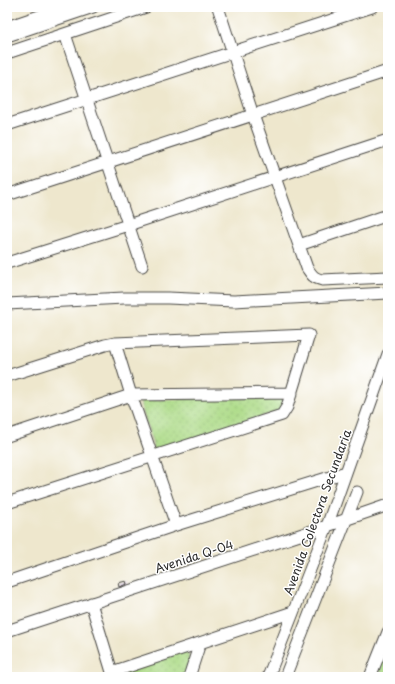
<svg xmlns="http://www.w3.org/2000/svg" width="395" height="684" font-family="'Playpen Sans',sans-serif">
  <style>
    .park { fill: url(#park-dots); stroke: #6c835a }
    .building { fill: url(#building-hatch) }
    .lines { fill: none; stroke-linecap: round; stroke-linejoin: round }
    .minor-casing { stroke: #484743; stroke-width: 13 }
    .minor { stroke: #fff; stroke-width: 11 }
    .labels { text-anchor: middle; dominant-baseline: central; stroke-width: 3; stroke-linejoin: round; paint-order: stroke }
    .street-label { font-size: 12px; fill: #2b2b2b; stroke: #fff }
  </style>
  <defs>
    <pattern id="park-dots" width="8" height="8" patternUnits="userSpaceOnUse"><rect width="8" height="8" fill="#addb88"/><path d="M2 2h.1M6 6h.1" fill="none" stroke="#95bc76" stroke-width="1.8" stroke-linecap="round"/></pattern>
    <pattern id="building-hatch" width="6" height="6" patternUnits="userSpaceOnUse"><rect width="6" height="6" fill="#c6add7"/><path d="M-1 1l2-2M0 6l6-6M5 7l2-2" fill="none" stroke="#a18daf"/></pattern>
  </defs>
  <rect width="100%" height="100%" fill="#fff"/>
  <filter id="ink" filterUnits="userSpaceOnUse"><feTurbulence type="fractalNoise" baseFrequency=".025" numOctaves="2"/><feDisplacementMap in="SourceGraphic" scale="8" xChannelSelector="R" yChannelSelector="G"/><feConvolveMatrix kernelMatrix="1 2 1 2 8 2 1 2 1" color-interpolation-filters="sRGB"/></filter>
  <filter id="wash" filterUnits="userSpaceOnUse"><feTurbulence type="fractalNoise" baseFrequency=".012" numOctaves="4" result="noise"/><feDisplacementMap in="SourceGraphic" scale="16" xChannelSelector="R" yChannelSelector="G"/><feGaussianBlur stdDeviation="0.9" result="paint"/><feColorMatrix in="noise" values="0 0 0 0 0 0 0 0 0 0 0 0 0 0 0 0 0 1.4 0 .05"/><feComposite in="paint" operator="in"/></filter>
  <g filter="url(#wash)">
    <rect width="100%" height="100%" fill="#eee7cd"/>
    <path class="park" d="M281,397L283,403L279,411L158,450L154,449L153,445L141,406V401L145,400Z
      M388,643V674H382L378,668Z
      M184,650C194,659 188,667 184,677H123L125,672Z"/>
    <g id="blocks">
      <path class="building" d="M126,581L127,584L119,587L118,583Z"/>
    </g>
  </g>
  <g filter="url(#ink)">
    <use href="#blocks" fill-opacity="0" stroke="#484743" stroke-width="1"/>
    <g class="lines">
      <defs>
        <path id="minor" d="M218,7L253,115L307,268C312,275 313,278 322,280L388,277
          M7,27L60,9L59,7
          M65,34L142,266
          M7,36L93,7
          M7,53L146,7
          M7,125L372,7
          M7,195L388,71
          M299,245L388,215
          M7,263L128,225L388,140
          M7,304L124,298H168L234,301L388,293
          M115,343L131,395L176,525
          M7,376L105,345L115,343L309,335L287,407L282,415L7,503
          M7,436L131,395L292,393
          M7,582L176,525L346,472
          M91,603L112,672L115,677
          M7,631L327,526L388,505
          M112,672L293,612
          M189,677L200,643
          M268,677L327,526L388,354
          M285,677L357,492
          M370,677L388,632"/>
      </defs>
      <use href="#minor" class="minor-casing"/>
      <use href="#minor" class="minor"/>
    </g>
  </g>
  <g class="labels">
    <g class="street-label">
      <text transform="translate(317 512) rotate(-70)">Avenida Colectora Secundaria</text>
      <text transform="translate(194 556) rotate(-18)">Avenida Q-04</text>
    </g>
  </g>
  <rect width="395" height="684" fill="none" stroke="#fff" stroke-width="24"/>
</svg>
